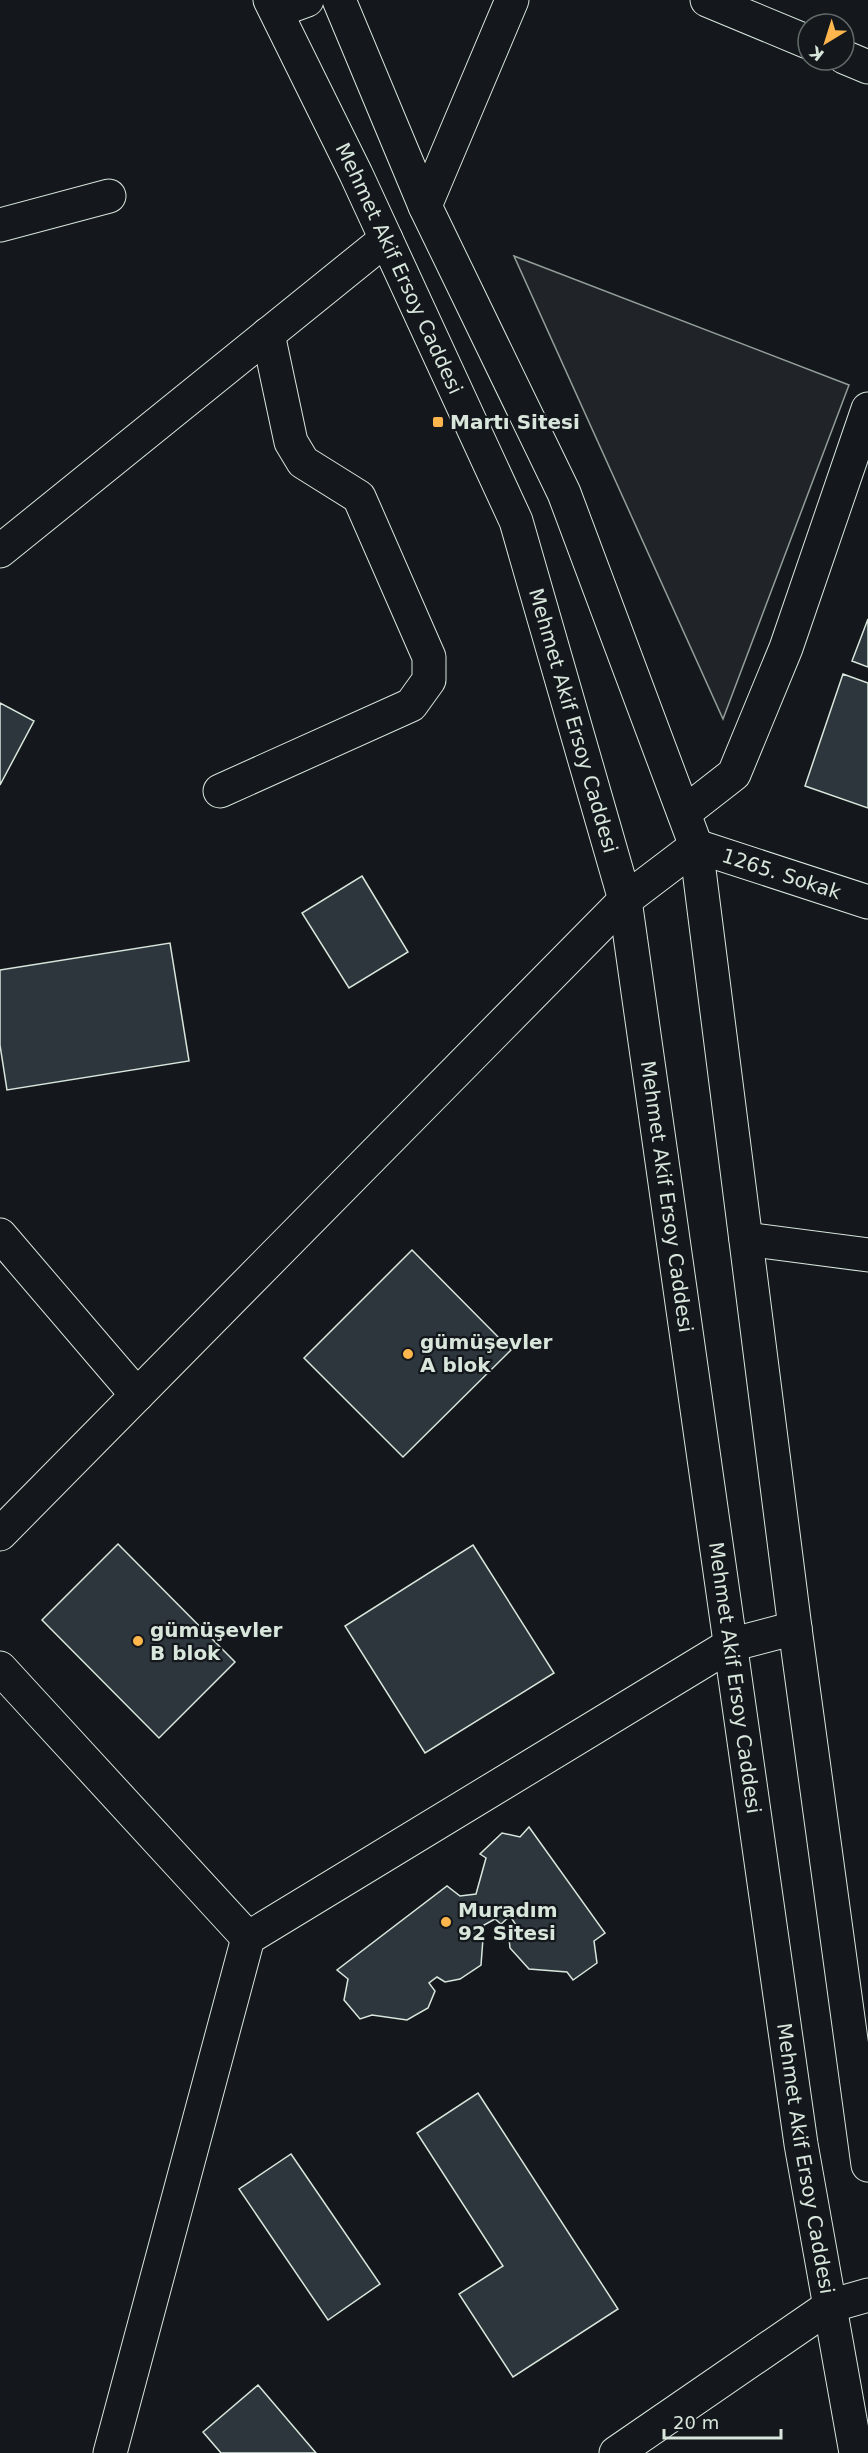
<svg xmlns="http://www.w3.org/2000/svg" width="868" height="2453" font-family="'DejaVu Sans',sans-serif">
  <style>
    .green { fill: #202428; stroke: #939e99; stroke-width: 1.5 }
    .building { fill: #2c363c; stroke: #d8e6dc; stroke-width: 1.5 }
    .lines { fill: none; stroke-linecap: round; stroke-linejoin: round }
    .minor-casing { stroke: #d8e6dc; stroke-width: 35 }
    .major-casing { stroke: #d8e6dc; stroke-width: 35 }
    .minor { stroke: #14181c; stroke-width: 33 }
    .major { stroke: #14181c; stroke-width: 33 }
    .poi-dot { fill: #ffb74d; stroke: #14181c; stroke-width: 2 }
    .labels { text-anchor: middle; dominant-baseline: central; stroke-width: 4.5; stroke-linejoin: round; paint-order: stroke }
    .street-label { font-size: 20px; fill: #d8e6dc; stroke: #14181c }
    .poi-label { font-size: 20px; font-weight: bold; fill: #d8e6dc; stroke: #14181c; text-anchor: start }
  </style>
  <rect width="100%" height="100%" fill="#14181c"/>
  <path class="green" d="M514,256L849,385L723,719Z"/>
  <path class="building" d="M868,619V667L852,661Z
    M843,674L868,683V808L805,786Z
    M0,703L34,721L0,785Z
    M362,876L408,952L349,988L302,913Z
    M170,943L189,1061L7,1090L0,1045V970Z
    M412,1250L511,1350L403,1457L304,1358Z
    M118,1544L235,1662L159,1738L42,1620Z
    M473,1545L554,1673L425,1753L345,1626Z
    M529,1827L605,1933L594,1941L597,1963L573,1980L567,1972L529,1969L510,1948L509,1938L518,1928L510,1916L501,1924L495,1919L484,1925L481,1965L460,1979L445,1982L437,1977L429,1983L435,1991L428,2008L407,2020L372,2015L360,2019L344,2000L348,1979L337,1970L447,1886L460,1896L476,1894L486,1858L480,1854L502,1833L520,1837Z
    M478,2093L618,2309L513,2377L459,2294L503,2266L417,2133Z
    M291,2154L380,2284L328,2320L239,2189Z
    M258,2385L316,2453H221L203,2432Z"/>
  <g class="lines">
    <defs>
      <g id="minor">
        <path d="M707,0L808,42"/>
        <path d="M844,57L868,67"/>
        <path d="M425,206L512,0"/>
        <path d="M0,225L109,196"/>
        <path d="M0,551L386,239"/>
        <path d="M220,791L411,705L429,680V657L359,497L303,462L291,442L268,334"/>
        <path d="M684,813L734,774L786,648L868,409"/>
        <path id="s1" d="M696,846L868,902"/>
        <path d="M0,1235L137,1395"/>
        <path d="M746,1239L868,1255"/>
        <path d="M0,1534L625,900"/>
        <path d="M0,1668L248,1938"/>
        <path d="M110,2453L248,1938L730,1645"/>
        <path d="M616,2453L830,2306"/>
      </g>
      <g id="major">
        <path id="s2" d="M270,0L356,174L516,521L625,900L801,2144L856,2453"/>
        <path d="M339,0L425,206L564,493L696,846L795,1628L868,2165"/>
        <path d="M277,11L307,0"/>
        <path d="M625,900L696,846"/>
        <path d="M730,1645L795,1628"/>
        <path d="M830,2306L868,2295"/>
      </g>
    </defs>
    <use href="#minor" class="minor-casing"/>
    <use href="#major" class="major-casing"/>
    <use href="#minor" class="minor"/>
    <use href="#major" class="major"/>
  </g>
  <g class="poi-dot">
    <rect x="432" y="416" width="12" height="12" rx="3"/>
    <circle cx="408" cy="1354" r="6"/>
    <circle cx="138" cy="1641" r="6"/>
    <circle cx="446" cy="1922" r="6"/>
  </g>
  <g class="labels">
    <g class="street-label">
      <text stroke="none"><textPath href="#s2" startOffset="298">Mehmet Akif Ersoy Caddesi</textPath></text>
      <text stroke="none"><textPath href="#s2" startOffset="784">Mehmet Akif Ersoy Caddesi</textPath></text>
      <text stroke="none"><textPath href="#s1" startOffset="90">1265. Sokak</textPath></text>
      <text stroke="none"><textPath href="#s2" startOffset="1270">Mehmet Akif Ersoy Caddesi</textPath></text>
      <text stroke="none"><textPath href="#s2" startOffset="1756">Mehmet Akif Ersoy Caddesi</textPath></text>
      <text stroke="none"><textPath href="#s2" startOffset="2242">Mehmet Akif Ersoy Caddesi</textPath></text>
    </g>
    <g class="poi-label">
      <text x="450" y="422">Martı Sitesi</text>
      <text x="420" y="1342">gümüşevler<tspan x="420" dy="23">A blok</tspan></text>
      <text x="150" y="1630">gümüşevler<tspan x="150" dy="23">B blok</tspan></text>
      <text x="458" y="1910">Muradım<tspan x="458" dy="23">92 Sitesi</tspan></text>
    </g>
  </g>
  <g transform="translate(826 42) rotate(218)"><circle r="28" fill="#14181c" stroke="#626a69" stroke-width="1.5"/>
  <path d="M0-4.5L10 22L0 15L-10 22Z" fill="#ffb74d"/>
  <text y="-9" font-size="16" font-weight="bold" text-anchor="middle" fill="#d8e6dc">K</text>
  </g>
  <path d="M664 2429v9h117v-9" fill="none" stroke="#d8e6dc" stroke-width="3"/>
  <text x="673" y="2429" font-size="18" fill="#d8e6dc" stroke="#14181c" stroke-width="4.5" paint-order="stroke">20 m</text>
</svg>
